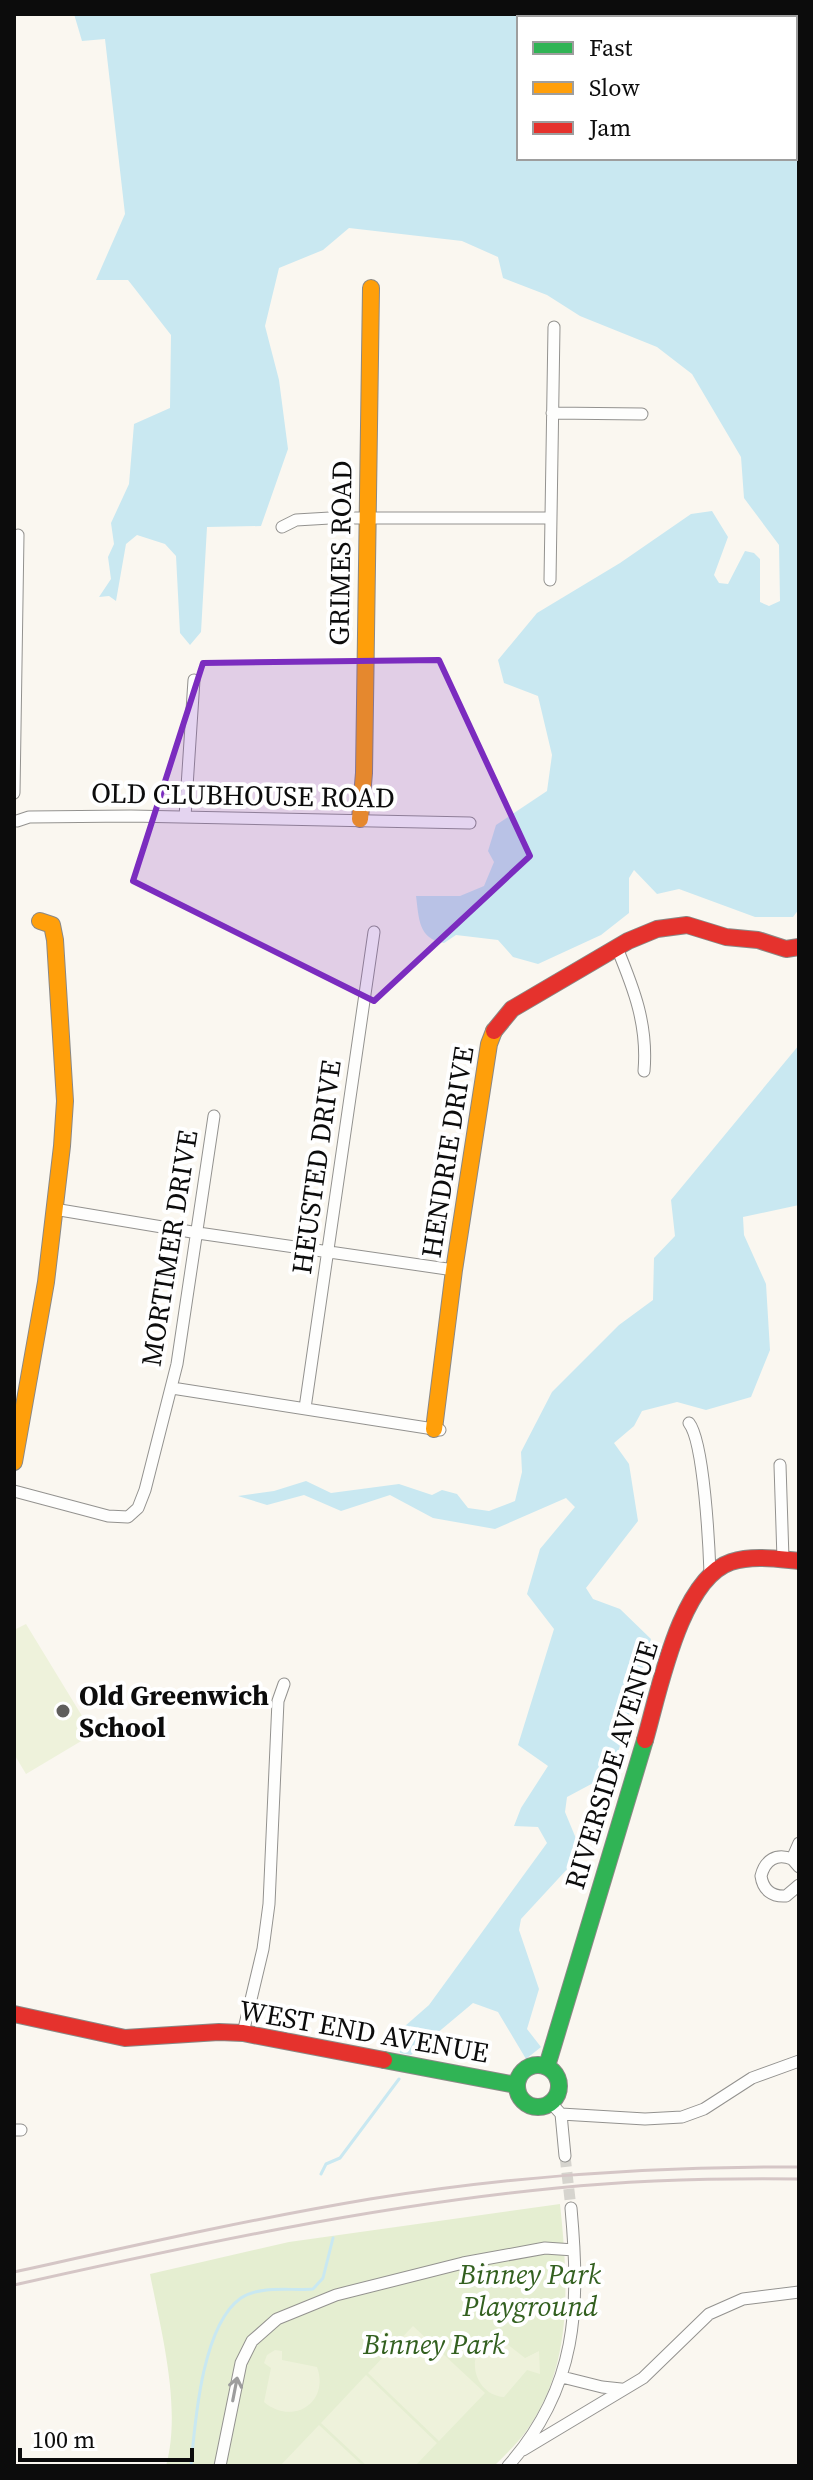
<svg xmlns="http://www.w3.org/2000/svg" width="813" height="2480" font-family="'Source Serif 4',serif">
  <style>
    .green { fill: #e5eed1 }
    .pitch { fill: #eef2db }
    .water { fill: #c9e8f1; fill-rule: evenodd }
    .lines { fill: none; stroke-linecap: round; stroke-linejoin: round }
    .stream { stroke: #c9e8f1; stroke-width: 3 }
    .street-tunnel { stroke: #d6d4ce; stroke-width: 11; stroke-dasharray: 11 5.5; stroke-linecap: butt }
    .street-casing { stroke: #93928f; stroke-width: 13 }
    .fast-casing { stroke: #8a8885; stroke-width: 18 }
    .slow-casing { stroke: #8a8885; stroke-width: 18 }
    .jam-casing { stroke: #8a8885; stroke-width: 18 }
    .street { stroke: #fefefd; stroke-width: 11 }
    .fast { stroke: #30b455; stroke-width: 16 }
    .slow { stroke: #ff9f0a; stroke-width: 16 }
    .jam { stroke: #e5322d; stroke-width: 16 }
    .rail { stroke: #d5c6c6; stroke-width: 3 }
    .oneway { stroke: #9d9d9d }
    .marked { fill: #7b2cbf; fill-opacity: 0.2; stroke: #7b2cbf; stroke-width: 6; stroke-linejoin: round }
    .poi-dot { fill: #5f5e5c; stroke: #fff; stroke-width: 3 }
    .labels { text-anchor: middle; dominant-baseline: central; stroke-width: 8; stroke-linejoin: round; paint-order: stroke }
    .street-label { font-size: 28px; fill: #0c0c0c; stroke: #fff }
    .poi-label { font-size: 28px; font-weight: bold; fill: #0c0c0c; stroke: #fff; text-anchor: start }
    .park-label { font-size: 28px; font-style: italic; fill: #336020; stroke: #fff }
  </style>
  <rect width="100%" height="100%" fill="#faf7f0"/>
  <path class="green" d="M560,2204C568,2280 574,2364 527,2430C518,2443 505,2455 494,2466H166C182,2408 161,2331 150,2274L289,2242Z"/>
  <path class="pitch" d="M26,1624L93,1734L26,1774L14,1754V1630Z
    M413,2326L485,2393L439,2441L368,2373Z
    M498,2337L525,2358L539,2351L540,2374L527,2370L504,2397C470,2394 463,2344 498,2337Z
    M275,2350L282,2351V2360L317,2367C330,2403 292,2426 264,2402L271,2368L264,2363L267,2355Z
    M366,2375L437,2443L415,2466H367L321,2423Z
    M319,2425L363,2466H280Z"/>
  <path class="water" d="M74,14H799V909L793,917H755L679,889L657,894L634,870L629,878V913L601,935L538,964L513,957L498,940L456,935L444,943C418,939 419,918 416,896H460L484,886L494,862L488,851L496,825L547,791L552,755L538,696L504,683L498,660L537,613L620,563L691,514L712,511L728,537L714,575L719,583L728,584L745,551L754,553L760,559V602L769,606L780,601L779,545L744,498L741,457L692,374L657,347L580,316L547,295L503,278L498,257L462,241L349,228L323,250L279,268L265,326L279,380L288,449L261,526L207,527L201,632L190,645L180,633L176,556L165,544L137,535L126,544L116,601L109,596L99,597L111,579L108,557L114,544L111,523L129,484L134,424L170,408L171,335L128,280H96L125,214L105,39L82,41ZM519,18H795V158H519Z
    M799,1045V1205L743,1217L744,1235L766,1284L770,1350L751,1397L706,1410L677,1402L642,1411L634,1426L614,1443L629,1464L638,1521L586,1588L593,1599L620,1609L651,1639L612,1773L567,1797L565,1812L582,1853L521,1919L519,1930L539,1989L527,2029L541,2047L526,2059L498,2012L473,2003L411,2055L400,2053L397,2033L429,2005L547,1843L538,1827L514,1826L521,1808L548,1766L518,1745L554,1629L527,1594L540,1549L575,1507L566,1498L495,1529L433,1518L390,1495L341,1511L304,1495L267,1505L238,1496L274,1491L306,1481L331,1493L399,1484L432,1495L442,1490L457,1494L468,1508L489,1511L515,1501L522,1472L521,1452L552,1392L619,1325L653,1300L654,1258L675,1236L671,1200Z"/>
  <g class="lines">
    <path class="stream" d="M321,2174L326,2164L340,2158L399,2079
      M191,2466C195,2422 202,2325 241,2298C260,2285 291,2291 313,2289L323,2278L333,2238"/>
    <path class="street-tunnel" d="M565,2156L571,2208"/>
    <defs>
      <path id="street" d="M552,413L642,414
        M282,527L296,520L330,518H551
        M550,580L554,327
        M14,793L18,535
        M185,817L194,680
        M17,821L29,817L131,816L470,823
        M617,948C634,989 648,1025 644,1071
        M54,1209L198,1233L454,1270
        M172,1388L440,1430
        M305,1408L374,932
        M689,1423C704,1442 709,1545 710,1573
        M780,1465L783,1559
        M14,1491L108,1516L128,1517L138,1508L145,1490L177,1364L214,1116
        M792,1859L799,1843
        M799,1867L792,1859C776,1853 765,1860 761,1876C763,1890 772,1897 786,1896L799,1885
        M243,2033L263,1949L269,1904L278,1701L284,1684
        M551,2103L561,2114L565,2156
        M561,2114L645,2119L682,2117L704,2109L752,2078L799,2061
        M14,2130H21
        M562,2377L602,2387L621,2389
        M523,2450L643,2378L709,2314L743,2299L799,2292
        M220,2466L241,2363L252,2341L277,2319L336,2295L463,2263L545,2248L574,2250
        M508,2466C578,2387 580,2308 571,2208"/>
      <path id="fast" d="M384,2060L516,2085
        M517 2086a21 21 0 1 1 42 0a21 21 0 1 1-42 0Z
        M547,2066L645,1740"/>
      <path id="slow" d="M360,819L364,773L371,288
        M434,1429L454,1270L489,1044L494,1031
        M14,1462L46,1282L62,1146L65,1101L55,940L52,925L40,921"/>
      <path id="jam" d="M494,1031L512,1009L628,941L657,929L687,925L726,937L758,940L786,949L799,947
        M645,1740C659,1692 680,1579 731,1562C753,1555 777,1559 799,1561
        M14,2014L125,2038L219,2032L243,2033L384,2060"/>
    </defs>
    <use href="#street" class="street-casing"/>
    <use href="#fast" class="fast-casing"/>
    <use href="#slow" class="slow-casing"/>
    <use href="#jam" class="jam-casing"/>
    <use href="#street" class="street"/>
    <use href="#fast" class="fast"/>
    <use href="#slow" class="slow"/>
    <use href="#jam" class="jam"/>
    <path class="rail" d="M14,2272C132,2246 251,2219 370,2199C512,2176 655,2166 799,2167
      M14,2285C193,2245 373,2206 557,2188C637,2180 718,2178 799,2179"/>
  </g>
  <defs><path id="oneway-shaft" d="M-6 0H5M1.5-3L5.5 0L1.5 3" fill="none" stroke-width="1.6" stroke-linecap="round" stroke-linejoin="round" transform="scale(2)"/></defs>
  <use class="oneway" href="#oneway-shaft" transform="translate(235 2389) rotate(-79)"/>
  <path class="marked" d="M439,660L530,856L374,1001L133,881L203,663Z"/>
  <circle class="poi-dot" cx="63" cy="1711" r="8"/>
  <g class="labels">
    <g class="street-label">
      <text transform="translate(340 553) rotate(-89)">GRIMES ROAD</text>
      <text transform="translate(243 795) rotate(1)">OLD CLUBHOUSE ROAD</text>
      <text transform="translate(447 1152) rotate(-81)">HENDRIE DRIVE</text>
      <text transform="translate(316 1167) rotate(-82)">HEUSTED DRIVE</text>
      <text transform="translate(169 1248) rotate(-81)">MORTIMER DRIVE</text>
      <text transform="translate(611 1765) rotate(-73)">RIVERSIDE AVENUE</text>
      <text transform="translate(364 2031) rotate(10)">WEST END AVENUE</text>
    </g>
    <g class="poi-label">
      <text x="79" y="1695">Old Greenwich<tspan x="79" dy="32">School</tspan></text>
    </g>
    <g class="park-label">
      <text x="530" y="2274">Binney Park<tspan x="530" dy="32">Playground</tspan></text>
      <text x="434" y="2344">Binney Park</text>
    </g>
  </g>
  <rect width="813" height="2480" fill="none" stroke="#0c0c0c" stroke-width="32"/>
  <rect x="517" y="16" width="280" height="144" fill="#ffffff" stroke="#9e9e9e" stroke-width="2"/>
  <rect x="533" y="42" width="40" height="12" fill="#30b455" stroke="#9e9e9e" stroke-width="2"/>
  <text x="589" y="56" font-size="24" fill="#0c0c0c">Fast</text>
  <rect x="533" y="82" width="40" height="12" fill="#ff9f0a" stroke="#9e9e9e" stroke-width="2"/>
  <text x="589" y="96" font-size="24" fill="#0c0c0c">Slow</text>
  <rect x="533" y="122" width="40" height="12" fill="#e5322d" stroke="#9e9e9e" stroke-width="2"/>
  <text x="589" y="136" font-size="24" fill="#0c0c0c">Jam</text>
  <path d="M20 2448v12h172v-12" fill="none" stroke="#0c0c0c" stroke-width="4"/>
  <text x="32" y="2448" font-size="24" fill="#0c0c0c" stroke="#ffffff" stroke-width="6" paint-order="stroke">100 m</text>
</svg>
